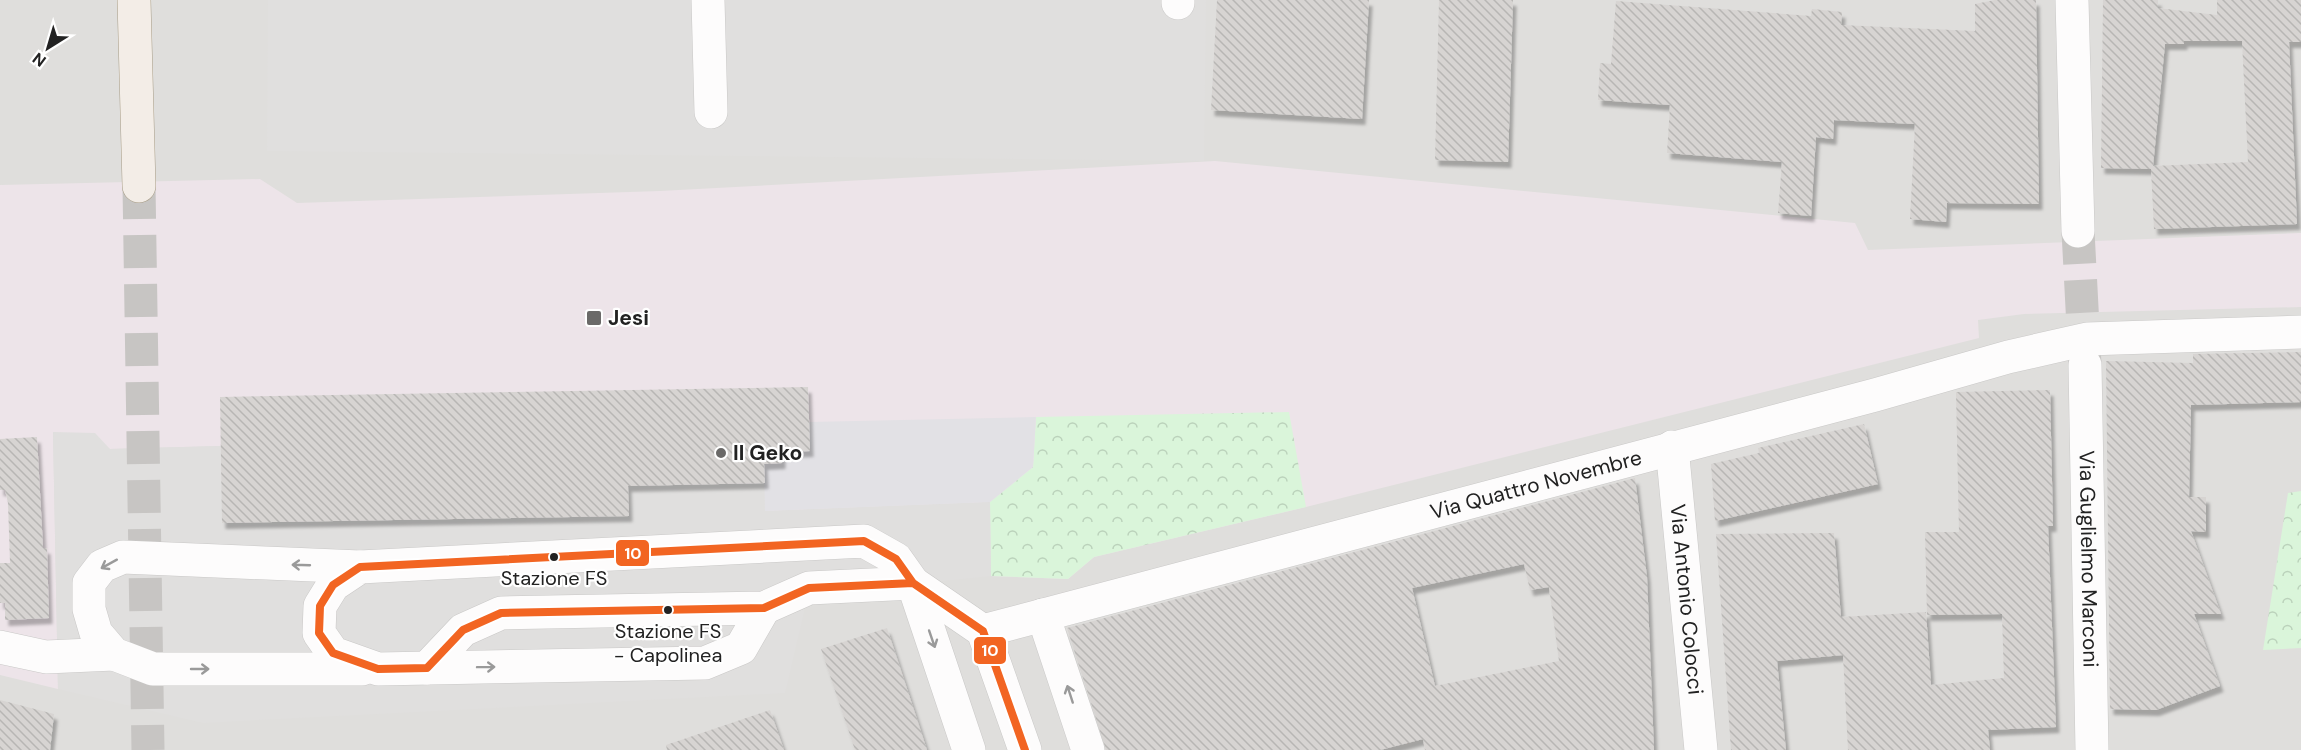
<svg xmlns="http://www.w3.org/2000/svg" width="2301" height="750" font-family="'DM Sans',sans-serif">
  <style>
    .residential { fill: #dfdedc }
    .railway { fill: #ede4e9 }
    .park { fill: url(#park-crowns) }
    .parking { fill: #e0dfde }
    .plaza { fill: #e2e1e5 }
    .building { fill: url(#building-back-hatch); fill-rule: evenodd; filter: url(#shadow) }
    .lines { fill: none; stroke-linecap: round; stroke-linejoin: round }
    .minor-tunnel { stroke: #c7c5c3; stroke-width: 33; stroke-dasharray: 33 16; stroke-linecap: butt }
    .major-tunnel { stroke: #c7c5c3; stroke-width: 33; stroke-dasharray: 33 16; stroke-linecap: butt }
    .minor-casing { stroke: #c9c8c7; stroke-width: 34 }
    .major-casing { stroke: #a79c86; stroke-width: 34 }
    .minor { stroke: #fdfcfc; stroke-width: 33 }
    .major { stroke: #f3ede7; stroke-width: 33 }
    .bus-1-casing { stroke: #fff; stroke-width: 12 }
    .bus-1 { stroke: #f26522; stroke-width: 8 }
    .oneway { stroke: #9a9a9a }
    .poi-dot { fill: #6a6968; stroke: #fff; stroke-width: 2 }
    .bus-dot { fill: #222; stroke: #fff; stroke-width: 2 }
    .labels { text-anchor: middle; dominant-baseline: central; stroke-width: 4.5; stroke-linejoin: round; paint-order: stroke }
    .bus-label { font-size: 20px; fill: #222; stroke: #fff }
    .poi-label { font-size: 21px; font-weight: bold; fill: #222; stroke: #fff; text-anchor: start }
    .street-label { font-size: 21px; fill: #222; stroke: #fff }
    .line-badge { stroke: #fff; stroke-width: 2 }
    .badge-label { font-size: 16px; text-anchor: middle; font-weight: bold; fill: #fff }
  </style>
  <defs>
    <pattern id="park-crowns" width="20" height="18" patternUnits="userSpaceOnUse" patternTransform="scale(1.5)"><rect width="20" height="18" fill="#daf5da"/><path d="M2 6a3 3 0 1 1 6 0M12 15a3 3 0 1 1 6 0" fill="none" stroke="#bbd2bb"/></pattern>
    <pattern id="building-back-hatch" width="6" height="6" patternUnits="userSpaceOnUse" patternTransform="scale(1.5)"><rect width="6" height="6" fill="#d7d4d2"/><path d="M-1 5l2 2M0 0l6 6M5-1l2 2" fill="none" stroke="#b8b6b4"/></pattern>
    <filter id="shadow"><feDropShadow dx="3.5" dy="6" stdDeviation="1.5" flood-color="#0004"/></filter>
  </defs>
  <rect width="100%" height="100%" fill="#f0eeeb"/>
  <path class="residential" d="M0,0H2301V750H0Z"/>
  <path class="railway" d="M1215,161L1855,223L1868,250L2301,233V307L2024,314L1978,320L1979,338L1306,507L1094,557L1068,579L991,576L990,502L765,511V484L628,486L629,516L222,523L220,446L110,449L53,432L58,689L0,675V185L260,179L297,203L660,191Z"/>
  <path class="park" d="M1289,412L1306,507L1094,557L1068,579L991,576L990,502L1033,467L1036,417Z
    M2301,491V648L2263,650L2288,493Z"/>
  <path class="parking" d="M268,0H1206L1204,161L267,151Z
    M53,432L95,433L110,449L221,446L223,523L629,516L628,486L765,483L766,511L990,502L991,576L808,595L785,693L203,723L58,689Z"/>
  <path class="plaza" d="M1036,417L1033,467L990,502L765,511L764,464L782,463V452L809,451V422Z"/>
  <path class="building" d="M1217,0H1369L1362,119L1211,110Z
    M1439,0H1513L1508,162L1435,160Z
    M1995,0H2036L2039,204L1947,203L1946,222L1910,219L1915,124L1834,120L1833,139L1816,137L1811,216L1778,213L1782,162L1667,153L1670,105L1598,100L1600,63L1611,64L1616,1L1811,16L1812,9L1842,12L1841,25L1975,31V4Z
    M2103,0H2158V8L2217,15V0H2301V42H2289L2297,224L2154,229L2151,169L2101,168ZM2184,41H2242L2248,162L2153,166L2165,44H2184Z
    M2301,352V402L2191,405L2189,497H2206V532L2191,531L2221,614H2194L2220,686L2156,710L2110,709L2106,361L2193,363V354Z
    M808,387L810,451L782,452V463L764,464L765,483L628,486L629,516L222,523L220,397Z
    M2050,390L2053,526H2048L2056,727L1988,730L1990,750H1848L1843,655L1777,661L1786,750H1731L1716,534L1834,533L1841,617L1926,612L1931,685L2004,678L2002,614L1927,615L1925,532H1959L1956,392Z
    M1864,424L1878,484L1715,521L1711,464L1759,453L1758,448Z
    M37,437L43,548H47L49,618L5,620V603H0V563H10L8,503L5,490H0V439Z
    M1635,478L1647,577L1654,750H1425L1423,739L1380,750H1106L1067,628ZM1524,564L1530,590L1549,587L1559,661L1435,686L1412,588Z
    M887,628L911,701L927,750H855L846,723L821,649Z
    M0,700L54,714L50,750H0Z
    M770,710L784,750H667L666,745Z"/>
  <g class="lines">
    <path class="minor-tunnel" d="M2078,231L2085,365"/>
    <path class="major-tunnel" d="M139,186L148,750"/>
    <defs>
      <g id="minor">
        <path d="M708,0L711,112"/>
        <path d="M1178,0V3"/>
        <path d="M2072,0L2078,231"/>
        <path id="s1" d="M2085,365L2092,750"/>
        <path id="s2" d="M1672,447L1701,750"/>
        <path d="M360,567L123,557L102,566L89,583V609L96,633L114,654L153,669H362"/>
        <path d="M913,583L983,631L1025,750"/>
        <path d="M764,608L741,648L705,663L378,669L333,653L319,633L320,606L333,585L360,567L864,541L896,559L913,583L969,750"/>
        <path d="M1043,615L1088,750"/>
        <path id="s3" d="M983,631L1875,395L2008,357L2087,339L2301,332"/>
        <path d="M0,647L46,657L114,654"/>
        <path d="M427,668L463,630L501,613L764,608L809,588L913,583"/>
      </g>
      <path id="major" d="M134,0L139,186"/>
    </defs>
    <use href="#minor" class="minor-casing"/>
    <use href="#major" class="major-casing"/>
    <use href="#minor" class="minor"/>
    <use href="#major" class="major"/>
    <defs>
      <path id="bus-1" d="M864,541L896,559L913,583L809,588L764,608L501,613L463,630L427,668L378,669L333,653L319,633L320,606L333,585L360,567Z
        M913,583L983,631L1025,750"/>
    </defs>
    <use href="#bus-1" class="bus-1-casing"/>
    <use href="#bus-1" class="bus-1"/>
  </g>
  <defs><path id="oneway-shaft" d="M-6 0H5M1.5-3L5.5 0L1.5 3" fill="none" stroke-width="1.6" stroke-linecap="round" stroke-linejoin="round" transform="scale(1.5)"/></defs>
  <g class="oneway">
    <use href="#oneway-shaft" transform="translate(109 564) rotate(151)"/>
    <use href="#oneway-shaft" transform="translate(301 565) rotate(-178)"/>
    <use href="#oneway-shaft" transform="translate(932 639) rotate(71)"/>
    <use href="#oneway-shaft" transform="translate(486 667) rotate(-1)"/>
    <use href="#oneway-shaft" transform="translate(200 669)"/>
    <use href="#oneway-shaft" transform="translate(1070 694) rotate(-108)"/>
  </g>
  <g class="poi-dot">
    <rect x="586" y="310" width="16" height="16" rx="3"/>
    <circle cx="721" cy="453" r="6"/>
  </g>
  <g class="bus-dot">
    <circle cx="554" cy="557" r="5"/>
    <circle cx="668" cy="610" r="5"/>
  </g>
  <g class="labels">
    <g class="bus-label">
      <text x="554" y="578">Stazione FS</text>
      <text x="668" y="631">Stazione FS<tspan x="668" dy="24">- Capolinea</tspan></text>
    </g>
    <g class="poi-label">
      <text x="608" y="318">Jesi</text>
      <text x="733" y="453">Il Geko</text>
    </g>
    <g class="street-label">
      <text stroke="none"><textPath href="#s3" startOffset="572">Via Quattro Novembre</textPath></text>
      <text stroke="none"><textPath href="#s1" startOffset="194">Via Guglielmo Marconi</textPath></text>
      <text stroke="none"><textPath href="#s2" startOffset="153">Via Antonio Colocci</textPath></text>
    </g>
  </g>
  <g class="line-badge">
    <rect x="615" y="539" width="35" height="28" rx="6" fill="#f26522"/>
    <rect x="973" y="636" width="34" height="29" rx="6" fill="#f26522"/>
  </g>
  <g class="badge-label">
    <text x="633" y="559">10</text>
    <text x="990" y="656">10</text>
  </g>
  <g transform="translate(48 48) rotate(217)" stroke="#ffffff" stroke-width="4.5" paint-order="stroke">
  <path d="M0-4.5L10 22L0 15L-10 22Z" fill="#222222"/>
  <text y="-9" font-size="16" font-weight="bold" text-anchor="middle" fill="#222222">N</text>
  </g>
</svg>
